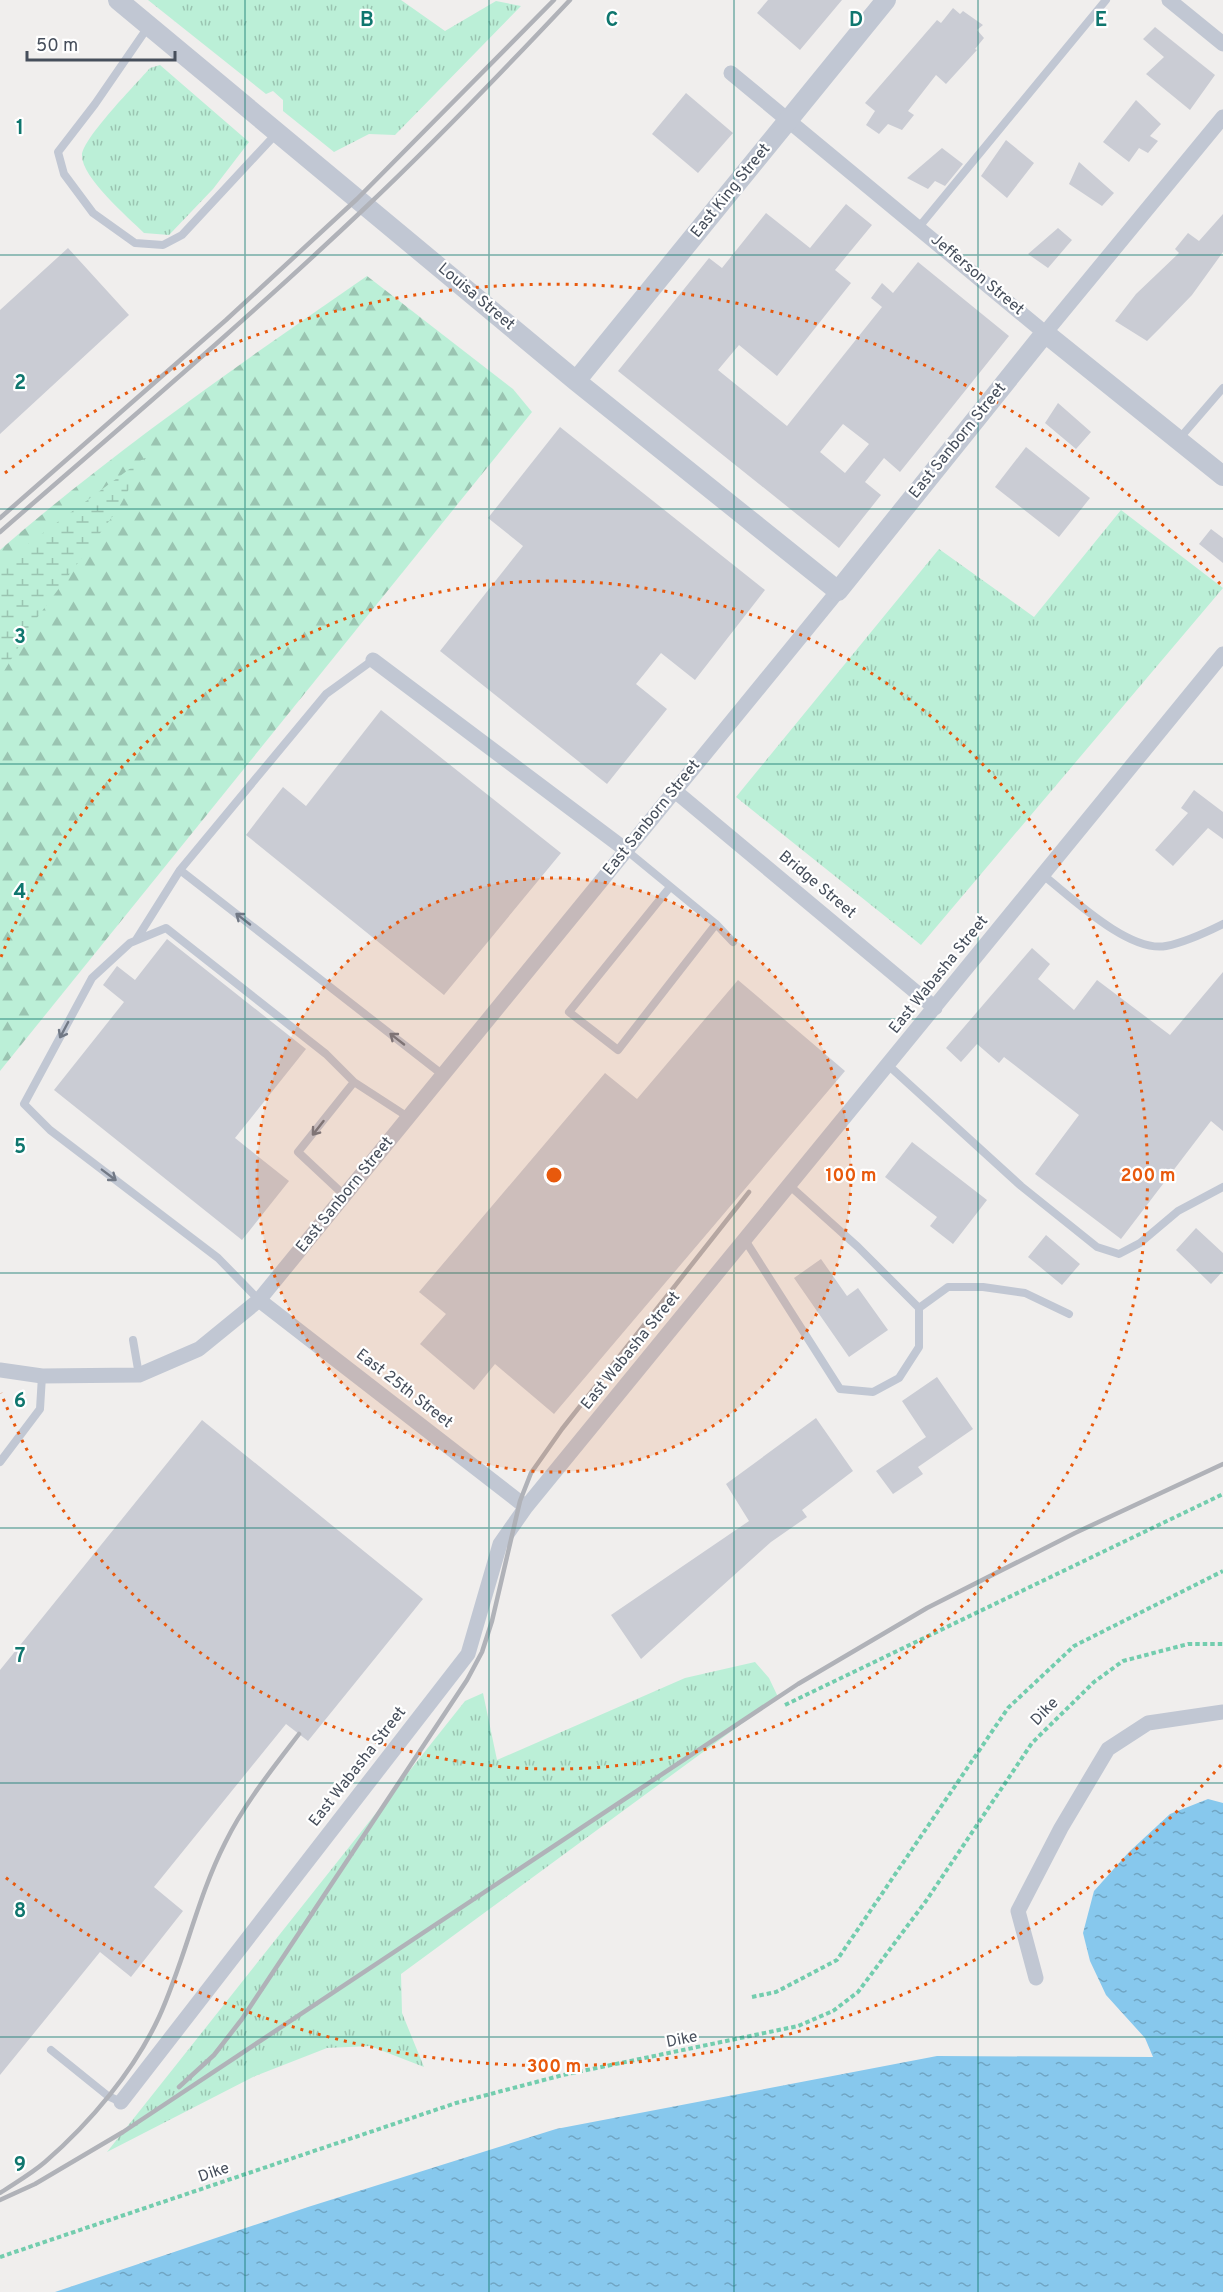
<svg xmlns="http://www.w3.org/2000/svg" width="1223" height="2292" font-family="Overpass,sans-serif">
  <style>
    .grass { fill: url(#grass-tufts) }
    .forest { fill: url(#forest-firs) }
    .wetland { fill: url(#wetland-marsh) }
    .water { fill: url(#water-ripples) }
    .building { fill: #caccd4; fill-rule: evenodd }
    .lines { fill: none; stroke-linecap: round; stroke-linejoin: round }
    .path { stroke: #73cdae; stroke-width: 4; stroke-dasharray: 4.5 3; stroke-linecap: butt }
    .service { stroke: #c1c7d3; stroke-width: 8 }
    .minor { stroke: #c1c7d3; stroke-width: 15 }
    .tertiary { stroke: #c1c7d3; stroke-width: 20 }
    .rail { stroke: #b0b2b8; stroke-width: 4.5 }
    .oneway { stroke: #717885 }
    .grid { fill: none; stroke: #0f766e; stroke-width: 1.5; stroke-opacity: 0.55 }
    .ring { fill: none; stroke: #e8590c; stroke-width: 3; stroke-dasharray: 3 6 }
    .labels { text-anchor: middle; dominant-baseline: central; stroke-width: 4.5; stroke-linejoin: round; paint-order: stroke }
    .street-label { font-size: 16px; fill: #464e5b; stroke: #fff }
    .grid-label { font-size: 20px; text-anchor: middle; font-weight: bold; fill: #0f766e; stroke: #fff; stroke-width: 4.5; stroke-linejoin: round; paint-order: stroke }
    .centre { fill: #e8590c; stroke: #fff; stroke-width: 3 }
    .ring-label { font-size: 18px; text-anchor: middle; font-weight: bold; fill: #e8590c; stroke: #fff; stroke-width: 4.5; stroke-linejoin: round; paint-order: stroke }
  </style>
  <defs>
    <pattern id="grass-tufts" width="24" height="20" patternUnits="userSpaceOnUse" patternTransform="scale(1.5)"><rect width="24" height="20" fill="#bbefd7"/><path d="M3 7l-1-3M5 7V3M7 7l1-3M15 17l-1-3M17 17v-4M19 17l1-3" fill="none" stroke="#9ac4b1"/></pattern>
    <pattern id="forest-firs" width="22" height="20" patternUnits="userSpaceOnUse" patternTransform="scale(1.5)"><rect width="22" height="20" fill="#bbefd7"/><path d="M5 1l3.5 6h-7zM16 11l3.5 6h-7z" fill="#9ac4b1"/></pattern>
    <pattern id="wetland-marsh" width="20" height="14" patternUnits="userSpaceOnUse" patternTransform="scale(1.5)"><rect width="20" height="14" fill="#bbefd7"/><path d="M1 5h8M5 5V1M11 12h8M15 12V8" fill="none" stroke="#9ac4b1"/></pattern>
    <pattern id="water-ripples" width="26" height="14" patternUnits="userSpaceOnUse" patternTransform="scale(1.5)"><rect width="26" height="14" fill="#87c8ed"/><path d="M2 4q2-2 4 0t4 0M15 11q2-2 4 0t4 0" fill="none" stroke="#70a5c3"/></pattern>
  </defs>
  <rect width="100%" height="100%" fill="#f0eeed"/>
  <path class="grass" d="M148,0H401L445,31L496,1L521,6L395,135L369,134L334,152L283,111V100L273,91L266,94Z
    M160,65L249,142L213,189L169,235L144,233C128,217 81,177 82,155C83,138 137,83 150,68Z
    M1121,510L1223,588L921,945L736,797L939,549L1034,617Z
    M755,1662L769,1678L778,1697L401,1974L402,2013L424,2067L370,2046L327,2048L253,2077L107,2152L465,1701L483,1693L497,1760L685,1678Z"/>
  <path class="forest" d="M367,276L513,389L532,412L0,1071V550C115,450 241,363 367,276Z"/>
  <path class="wetland" d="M147,456L118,509L31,626L0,678V569L28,544Z"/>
  <path class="water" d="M1208,1799L1223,1803V2292H55L308,2207L556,2129L937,2056L1153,2057L1145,2038L1106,1995L1090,1961L1083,1933L1094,1891L1129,1852L1170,1814Z"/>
  <path class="building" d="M768,0H842L800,50L757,13Z
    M953,8L960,14L963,11L983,25L977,30L984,38L975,49L977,50L946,84L936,75L908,111L914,115L902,130L888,124L879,134L866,125L875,111L865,103L937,20L941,23Z
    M1155,27L1215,75L1190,110L1146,74L1164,57L1143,39Z
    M686,93L733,133L698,173L652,134Z
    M1136,100L1161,124L1150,136L1158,141L1148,153L1139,148L1129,162L1103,142Z
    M1006,140L1034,163L1007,198L981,176Z
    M942,148L963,164L945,186L935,181L928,189L907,178Z
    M1079,162L1114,193L1102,206L1069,184Z
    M846,204L872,225L835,270L851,283L777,376L739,345L718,370L787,426L882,307L871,298L882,283L893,293L918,262L1009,336L900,472L884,458L865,482L881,495L839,548L618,371L709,258L722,268L766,213L810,248ZM843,424L869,444L845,473L820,452Z
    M1223,214V252L1192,295L1162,326L1147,341L1115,321L1136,294L1179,253L1175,249L1188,233L1199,241Z
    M1058,228L1072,240L1048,268L1028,254Z
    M68,248L129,315L0,434V310Z
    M1058,403L1091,432L1076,449L1045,423Z
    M560,427L765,590L695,680L661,653L636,684L667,709L607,784L440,651L523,546L488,518Z
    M1026,447L1090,498L1059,537L995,487Z
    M1211,529L1223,538V563L1199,544Z
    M381,710L561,853L444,995L246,835L283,787L306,806Z
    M1194,790L1223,812V839L1208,828L1173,866L1155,850L1188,813L1181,808Z
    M167,939L306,1049L235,1138L289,1181L242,1240L54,1090L124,1002L103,985L117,966L135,980Z
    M1032,948L1050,964L1038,979L1074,1010L1097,980L1170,1035L1223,972V1131L1211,1121L1121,1239L1035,1174L1079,1115L1004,1057L999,1063L977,1044L961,1062L946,1048Z
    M738,980L845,1071L554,1414L495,1364L474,1390L420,1344L446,1314L419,1292L605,1073L637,1099Z
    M912,1142L987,1200L953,1244L930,1226L937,1217L885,1177Z
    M1196,1228L1223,1253V1271L1211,1284L1176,1250Z
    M1046,1235L1080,1264L1062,1285L1028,1257Z
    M821,1259L847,1296L858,1288L888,1330L849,1357L794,1278Z
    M937,1377L973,1429L918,1467L923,1474L893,1494L876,1471L926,1437L902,1401Z
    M816,1418L853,1471L802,1510L807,1517L771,1542L641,1659L611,1615L749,1521L726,1484Z
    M202,1420L423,1599L308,1741L286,1724L154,1887L183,1911L131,1977L100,1952L0,2075V1670Z"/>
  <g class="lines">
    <path class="path" d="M785,1705L1223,1494
      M752,1997L776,1992L837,1960L1008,1708L1074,1646L1223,1571
      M0,2257L456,2103L563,2075L798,2026L833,2011L858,1992L926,1901L1032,1743L1094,1682L1123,1661L1188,1644H1223"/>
    <path class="service" d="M148,27L95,104L58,152L64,174L93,213L135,243L163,245L182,235L276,134
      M919,227L1106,0
      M1179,439L1223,388
      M626,850L716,924L733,942
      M180,870L443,1075
      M1043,875C1071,897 1129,953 1166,946C1186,942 1205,933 1223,924
      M670,887L569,1012L618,1050L716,924
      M136,940L180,870L326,694L373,660
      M888,1065L1021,1186L1097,1247L1119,1254L1140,1243L1178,1211L1223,1187
      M344,1195L298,1152L354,1082
      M745,1240L840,1389L873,1392L899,1378L919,1347V1308L858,1247L790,1186
      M259,1300L218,1258L50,1130L24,1104L92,978L130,943L166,928L326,1054L354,1082L408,1117
      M919,1308L948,1287H983L1025,1293L1069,1314
      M133,1340L139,1375
      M0,1462L40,1409L42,1376
      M51,2050L108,2096L121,2102"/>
    <path class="minor" d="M1169,0L1223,44
      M731,73L1045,333L1223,117
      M373,660L626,850
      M675,791L935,1008
      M259,1300L526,1507
      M0,1370L42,1376L139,1375L199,1349L259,1300L838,591
      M1036,1978L1018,1911L1061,1828L1108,1749L1148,1723L1223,1712
      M121,2102L468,1654L500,1544L526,1507L1223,654"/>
    <path class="tertiary" d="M118,0L576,381L838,591L1045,333L1223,476
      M576,381L886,0"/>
    <path class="rail" d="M0,518L226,320L357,199L554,0
      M0,532C123,425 248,319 366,207C437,140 504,70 570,0
      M179,2087L214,2055L242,2019L467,1680L482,1652L492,1621L520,1501L531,1473L562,1429L749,1192
      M0,2193C15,2183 31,2174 45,2162C90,2123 134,2071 159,2017C185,1960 197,1898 225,1843C244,1804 273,1768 299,1734
      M0,2200L35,2184L123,2132L798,1684L927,1608L1075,1533L1223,1464"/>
  </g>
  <defs><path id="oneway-shaft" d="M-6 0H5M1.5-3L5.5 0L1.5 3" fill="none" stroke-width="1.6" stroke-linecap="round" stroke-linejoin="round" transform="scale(1.5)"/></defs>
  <g class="oneway">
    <use href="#oneway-shaft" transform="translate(243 919) rotate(-142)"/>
    <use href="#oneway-shaft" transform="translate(64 1030) rotate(118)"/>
    <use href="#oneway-shaft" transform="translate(397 1039) rotate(-142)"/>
    <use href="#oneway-shaft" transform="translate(318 1128) rotate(128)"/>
    <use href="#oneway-shaft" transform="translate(109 1175) rotate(37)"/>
  </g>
  <path class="grid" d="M245,0V2292M489,0V2292M734,0V2292M978,0V2292M0,255H1223M0,509H1223M0,764H1223M0,1019H1223M0,1273H1223M0,1528H1223M0,1783H1223M0,2037H1223"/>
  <circle cx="554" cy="1175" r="297" fill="#e8590c" fill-opacity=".12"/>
  <g class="ring">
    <circle cx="554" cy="1175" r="297"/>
    <path d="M1 957A594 594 0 1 1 1 1393"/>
    <path d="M1221 1765A891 891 0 0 1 5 1877M5 473A891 891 0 0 1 1221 585"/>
  </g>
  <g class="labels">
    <g class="street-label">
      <text transform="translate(731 191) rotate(-51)">East King Street</text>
      <text transform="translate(977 275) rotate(40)">Jefferson Street</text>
      <text transform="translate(476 297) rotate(40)">Louisa Street</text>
      <text transform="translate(958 441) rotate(-51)">East Sanborn Street</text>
      <text transform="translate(652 818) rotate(-51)">East Sanborn Street</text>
      <text transform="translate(817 885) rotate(40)">Bridge Street</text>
      <text transform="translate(939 975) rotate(-51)">East Wabasha Street</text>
      <text transform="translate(345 1195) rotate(-51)">East Sanborn Street</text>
      <text transform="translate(631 1351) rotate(-51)">East Wabasha Street</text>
      <text transform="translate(404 1389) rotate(38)">East 25th Street</text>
      <text transform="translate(1045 1712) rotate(-46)">Dike</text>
      <text transform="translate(358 1767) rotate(-52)">East Wabasha Street</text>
      <text transform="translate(682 2040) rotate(-11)">Dike</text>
      <text transform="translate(214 2173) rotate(-19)">Dike</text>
    </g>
  </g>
  <g class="grid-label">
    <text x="367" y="26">B</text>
    <text x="612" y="26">C</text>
    <text x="856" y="26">D</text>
    <text x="1101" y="26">E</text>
    <text x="20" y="134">1</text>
    <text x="20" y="389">2</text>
    <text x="20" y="643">3</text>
    <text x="20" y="898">4</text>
    <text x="20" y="1153">5</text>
    <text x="20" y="1407">6</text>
    <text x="20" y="1662">7</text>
    <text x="20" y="1917">8</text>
    <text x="20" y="2171">9</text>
  </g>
  <circle cx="554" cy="1175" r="9" class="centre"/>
  <g class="ring-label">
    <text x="851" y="1181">100 m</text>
    <text x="1148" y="1181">200 m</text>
    <text x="554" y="2072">300 m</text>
  </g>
  <path d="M27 51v9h148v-9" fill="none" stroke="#464e5b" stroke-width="3"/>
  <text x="36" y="51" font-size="18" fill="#464e5b" stroke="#ffffff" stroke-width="4.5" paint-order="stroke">50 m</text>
</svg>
